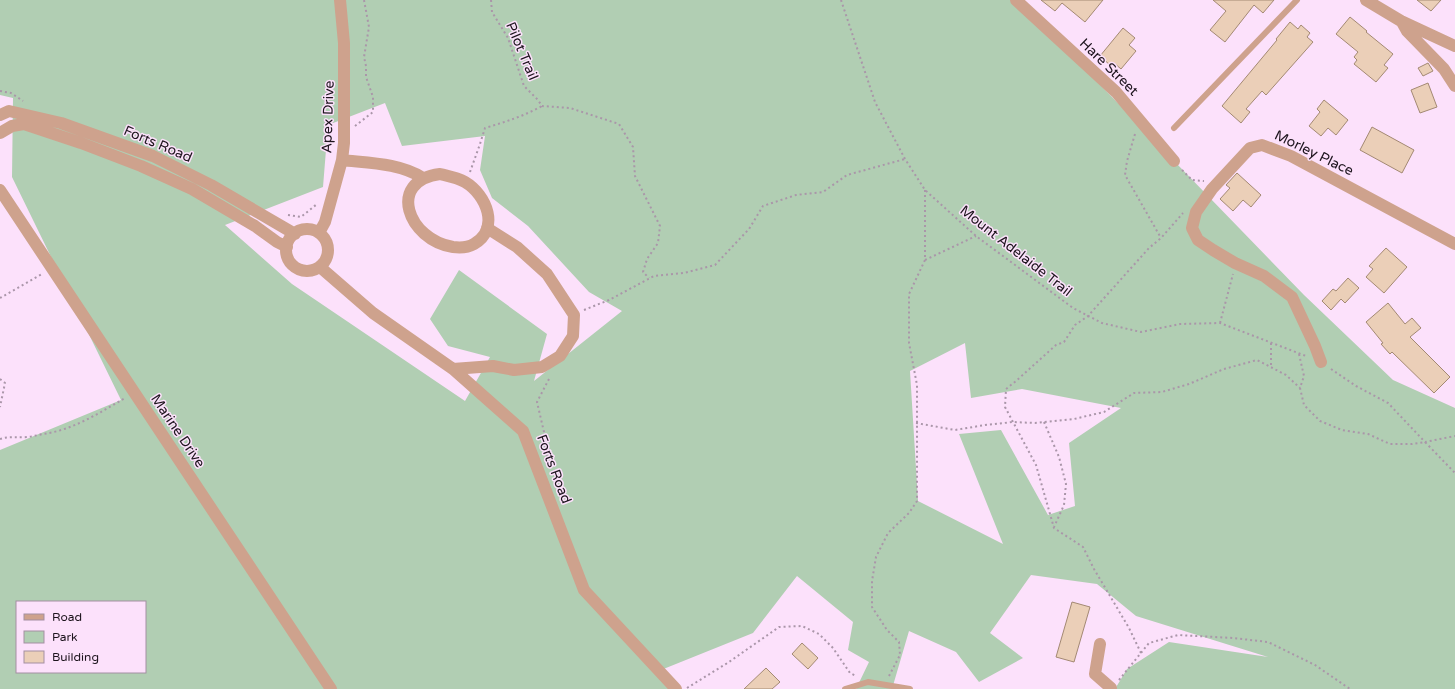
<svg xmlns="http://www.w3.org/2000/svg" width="1455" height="689" font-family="'Varela Round',sans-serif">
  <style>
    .green { fill: #b1ceb3; fill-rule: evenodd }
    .building { fill: #ebcfb8; stroke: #a38973 }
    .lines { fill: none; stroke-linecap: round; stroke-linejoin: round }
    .path { stroke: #aa96a9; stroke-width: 2; stroke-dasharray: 2 3; stroke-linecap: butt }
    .service { stroke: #cea28d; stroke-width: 6 }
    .minor { stroke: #cea28d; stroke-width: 12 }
    .labels { text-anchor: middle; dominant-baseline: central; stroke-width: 3; stroke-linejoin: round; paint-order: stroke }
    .street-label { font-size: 14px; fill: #1d141d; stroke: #fce1fb }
  </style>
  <rect width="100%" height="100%" fill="#fce1fb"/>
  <path class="green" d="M0,0H1018L1304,295L1393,380L1455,408V689H1115L1127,669L1169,642L1268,657L1136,616L1097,584L1031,575L990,633L1023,658L979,682L956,652L909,631L892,689H856L869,662L848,650L853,622L797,576L753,633L656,672L670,689H0V450L121,400L12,177L13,98L0,95ZM385,103L402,146L485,136L480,170L492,198L528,226L589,292L622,311L534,381L547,334L459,270L430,319L448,346L490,357L465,401L292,284L225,225L323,187L328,125ZM965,343L971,398L1022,389L1121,408L1069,443L1075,506L1048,515L1001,430L959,434L1003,544L918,501L910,371ZM17,602H145V672H17Z"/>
  <path class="building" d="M1041,0H1103L1085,22L1062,3L1055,11Z
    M1213,0H1274L1263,13L1254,5L1225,42L1210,30L1226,11Z
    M1417,0H1441L1431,11Z
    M1350,17L1367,31L1366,32L1393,54L1384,65L1388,68L1376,82L1354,64L1357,60L1354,57L1358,52L1336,34Z
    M1290,22L1298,29L1301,25L1310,33L1307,37L1313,42L1266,95L1262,91L1246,109L1250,112L1241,123L1222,106L1277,40L1276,39Z
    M1123,28L1135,38L1129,45L1136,51L1121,69L1114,63L1111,66L1100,56Z
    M1428,63L1433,71L1423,76L1418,68Z
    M1428,83L1437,107L1420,113L1411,90Z
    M1324,100L1348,120L1336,135L1328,128L1321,136L1309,126L1320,112L1317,109Z
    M1372,127L1414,150L1402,173L1360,150Z
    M1237,173L1261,195L1251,207L1243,200L1233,211L1220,199L1230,188L1226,185Z
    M1386,248L1407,267L1384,293L1366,277L1373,269L1369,266Z
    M1348,278L1359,288L1345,303L1341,299L1331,310L1322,301L1333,289L1336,291Z
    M1388,303L1405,324L1412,318L1421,328L1410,337L1450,377L1434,393L1392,352L1390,354L1381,344L1383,343L1366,322Z
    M1072,602L1090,607L1074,662L1056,657Z
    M802,643L818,658L808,669L792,654Z
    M766,668L780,682L772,689H744Z"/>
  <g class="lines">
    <path class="path" d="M491,0L492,12L508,38L524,86L538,100L542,106L570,108L619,124L633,147L635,176L660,226L658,243L647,259L643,272L649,278
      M841,0L875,102L905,159L925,190L976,236L1073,308L1102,323L1141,332L1180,324L1220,323L1306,356
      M0,91L11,93L23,101
      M355,126L373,112V97L366,77V66L364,57L369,27L364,0
      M1135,134L1127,161L1125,175L1161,238
      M1182,170L1192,180L1204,181
      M470,172L480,144L485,128C505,122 524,116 542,106
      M288,215L301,217L317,204
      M925,260L976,236
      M0,298L42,274
      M584,310L609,300L654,276L684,273L715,265L749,229L763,206L796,195L823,192L847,175L905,159
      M1220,323L1233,274
      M1271,343V367
      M1299,354L1304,376L1300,388L1304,405L1320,421L1342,430L1368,434L1390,444H1412L1425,442L1455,473
      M1331,369L1356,386L1388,403L1425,442L1455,436
      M0,379L5,383L0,407
      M1044,422L1059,457L1066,484L1064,505L1054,527
      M916,423L955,430L985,425L1013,422L1035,423L1074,419L1104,412L1134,393L1162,392L1189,384L1224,369L1257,360L1286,375L1300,388
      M0,439C9,436 18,438 28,437C35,436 42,434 49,433C76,428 101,412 125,398
      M547,457L544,432L537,402L550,377
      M1141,653L1129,628L1094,569L1083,547L1054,528L1036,465L1005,407L1006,389L1016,381L1056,345L1064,342L1075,325L1088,316L1149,248L1161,238L1183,213
      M889,676L900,655L899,642L887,630L872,607V581L876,557L888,533L909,513L917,501V385L909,343V294L925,260V190
      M1119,680L1149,643L1178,635L1233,638L1268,642L1315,665L1350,689
      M687,688L729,662L779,627L802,626L819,634L833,648L850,673L856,676"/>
    <path class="service" d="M1174,128L1297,0
      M845,689L868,682L910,689"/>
    <path class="minor" d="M1016,0L1116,92L1174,161
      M1366,0L1401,21L1455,46
      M1402,22L1407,31L1444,69L1455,86
      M0,115L9,111L61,123L153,156L211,185L295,234
      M0,133L12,126L24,124L81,143L141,166L192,189L255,226L277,242L287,247
      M342,160C368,163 400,163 423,178
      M440,174C448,176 458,178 465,182C487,195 500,229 474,244C467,248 461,248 453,247C408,240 386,181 440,174Z
      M0,190L331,689
      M286 250a21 21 0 1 1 42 0a21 21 0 1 1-42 0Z
      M319,233L325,222L342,160L344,143V43L340,0
      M320,267L373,313L453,369L523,431L584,590L676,689
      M1321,362L1315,346L1292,297L1264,276L1235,263L1213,250L1198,240L1192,228L1196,212L1212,189L1250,148L1262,145L1291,156L1455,244
      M453,369L493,366L514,370L542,367L560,356L573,336L574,315L547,274L517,247L487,228
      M1100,644L1095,674L1111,688L1110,689"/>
  </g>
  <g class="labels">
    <g class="street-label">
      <text transform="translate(522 51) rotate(67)">Pilot Trail</text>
      <text transform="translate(1109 67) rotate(44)">Hare Street</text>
      <text transform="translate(328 117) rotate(-88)">Apex Drive</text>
      <text transform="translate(158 144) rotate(23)">Forts Road</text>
      <text transform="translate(1314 153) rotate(26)">Morley Place</text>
      <text transform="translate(1016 251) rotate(38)">Mount Adelaide Trail</text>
      <text transform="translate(178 431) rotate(56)">Marine Drive</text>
      <text transform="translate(554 469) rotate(69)">Forts Road</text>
    </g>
  </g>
  <rect x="16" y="601" width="130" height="72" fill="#fce1fb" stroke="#a38fa2"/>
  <rect x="24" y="614" width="20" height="6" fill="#cea28d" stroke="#a38fa2"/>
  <text x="52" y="621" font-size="12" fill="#1d141d">Road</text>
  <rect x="24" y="631" width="20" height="12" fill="#b1ceb3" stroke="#a38fa2"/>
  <text x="52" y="641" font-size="12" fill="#1d141d">Park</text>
  <rect x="24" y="651" width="20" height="12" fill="#ebcfb8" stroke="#a38fa2"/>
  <text x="52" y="661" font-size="12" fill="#1d141d">Building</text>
</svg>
